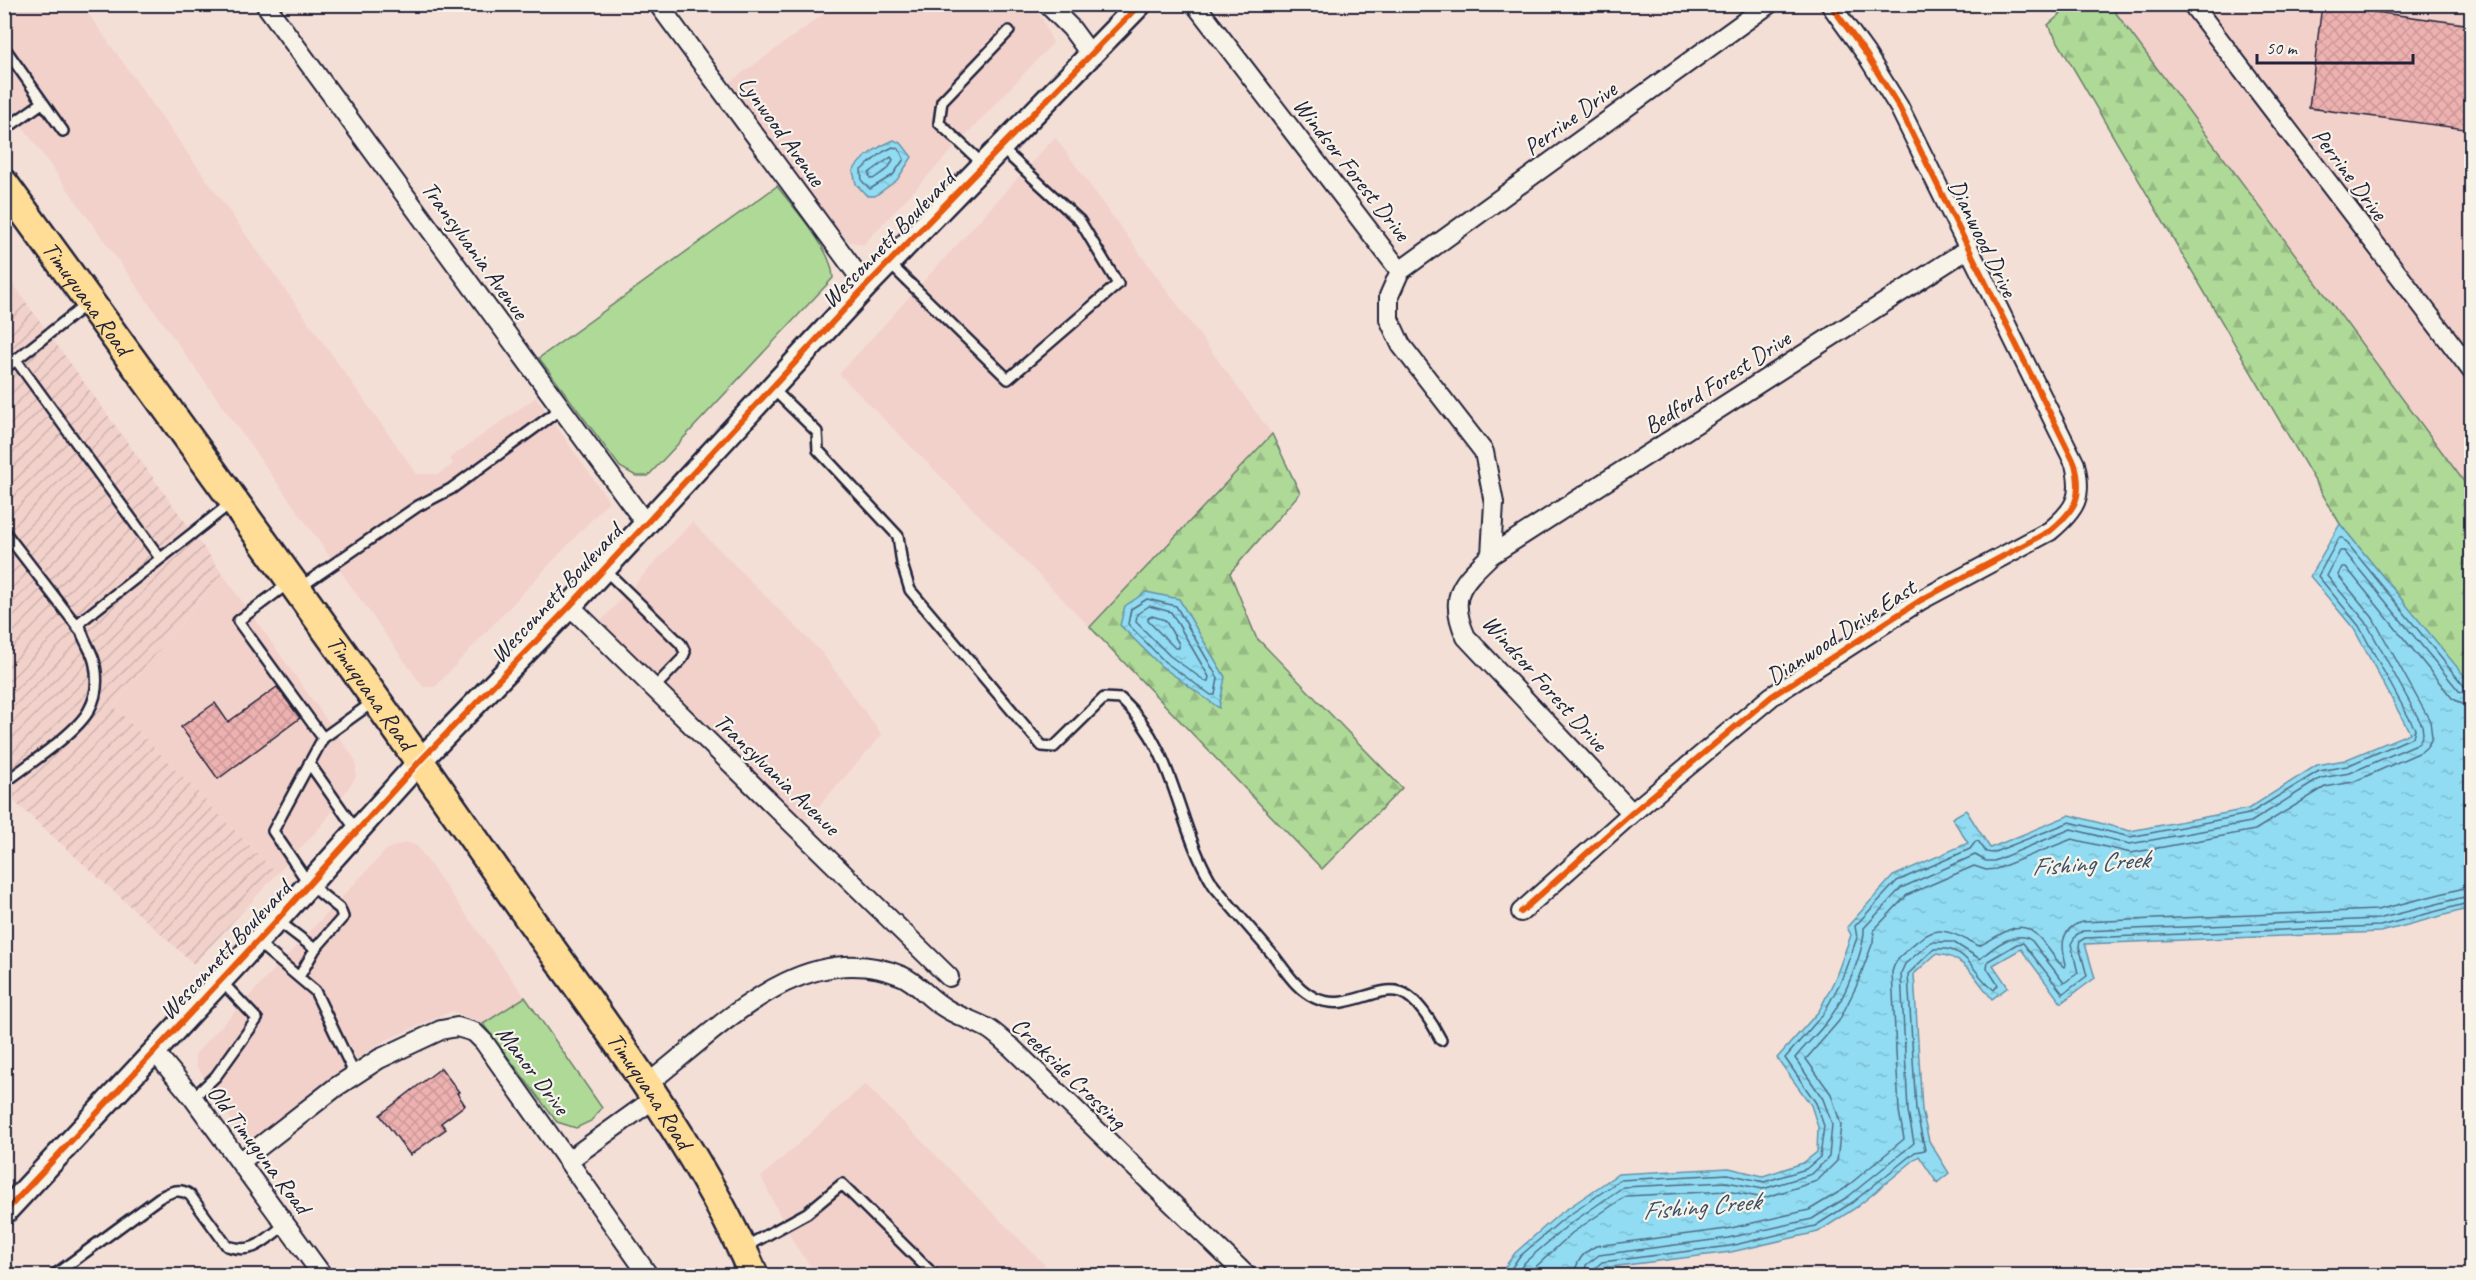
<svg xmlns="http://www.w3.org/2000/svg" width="2476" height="1280" font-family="Caveat,sans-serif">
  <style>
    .built { fill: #f2d1cb }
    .industrial { fill: url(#industrial-furrows) }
    .green { fill: #afd997; stroke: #687e69; stroke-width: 1.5 }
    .forest { fill: url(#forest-firs); stroke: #687e69; stroke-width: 1.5 }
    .water { fill: url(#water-ripples); stroke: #6592a9; stroke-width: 1.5 }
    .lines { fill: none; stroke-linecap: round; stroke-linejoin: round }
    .shore { stroke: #4e6c84; stroke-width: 1.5 }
    .building { fill: url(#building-cross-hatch); stroke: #22223b; stroke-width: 1.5 }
    .service-casing { stroke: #22223b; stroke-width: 14 }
    .minor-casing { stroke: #22223b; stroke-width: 22 }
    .tertiary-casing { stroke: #22223b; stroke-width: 27 }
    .primary-casing { stroke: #22223b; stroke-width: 33 }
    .service { stroke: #f7f3e8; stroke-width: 9 }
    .minor { stroke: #f7f3e8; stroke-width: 18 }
    .tertiary { stroke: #f7f3e8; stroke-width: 22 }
    .primary { stroke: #ffdd96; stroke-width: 28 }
    .cycleway-casing { stroke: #f7f3e8; stroke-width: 10 }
    .cycleway { stroke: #e8590c; stroke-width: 6 }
    .labels { text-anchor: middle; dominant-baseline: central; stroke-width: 4.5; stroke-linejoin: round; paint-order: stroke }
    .street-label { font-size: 24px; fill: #22223b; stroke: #f7f3e8 }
    .water-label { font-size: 26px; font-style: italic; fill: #3e5069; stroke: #f7f3e8 }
  </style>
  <defs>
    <pattern id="industrial-furrows" width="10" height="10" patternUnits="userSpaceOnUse" patternTransform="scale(1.5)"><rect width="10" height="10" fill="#f2d1cb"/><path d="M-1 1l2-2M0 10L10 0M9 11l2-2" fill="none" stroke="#cfb3af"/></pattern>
    <pattern id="forest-firs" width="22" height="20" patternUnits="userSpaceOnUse" patternTransform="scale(1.5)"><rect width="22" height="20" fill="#afd997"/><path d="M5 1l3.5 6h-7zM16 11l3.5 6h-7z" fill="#96ba83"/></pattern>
    <pattern id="water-ripples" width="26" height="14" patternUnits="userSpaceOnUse" patternTransform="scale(1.5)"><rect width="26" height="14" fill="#91dcf2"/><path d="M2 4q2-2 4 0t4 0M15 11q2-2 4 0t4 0" fill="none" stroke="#7dbcd0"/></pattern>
    <pattern id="building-cross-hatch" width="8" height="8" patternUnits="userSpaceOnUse" patternTransform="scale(1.5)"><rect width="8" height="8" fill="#edb1b0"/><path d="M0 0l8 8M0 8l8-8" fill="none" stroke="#cb9898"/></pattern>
  </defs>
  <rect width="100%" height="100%" fill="#f4dfd7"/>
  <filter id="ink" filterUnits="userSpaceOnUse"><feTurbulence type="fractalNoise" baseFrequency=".0167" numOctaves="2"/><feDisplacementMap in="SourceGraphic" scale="12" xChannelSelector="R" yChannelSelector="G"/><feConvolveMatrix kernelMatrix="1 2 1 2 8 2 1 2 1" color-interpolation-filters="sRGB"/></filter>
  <g filter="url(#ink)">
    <path class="built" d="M4,5H82L417,474H439L453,464L450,458L536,397L609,501L435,687H423L5,102Z
      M836,5H1033L1043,20L1053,43L863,245L847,241L833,226L726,85Z
      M2110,5H2471V491Z
      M1055,137L1272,434L1090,627L839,374Z
      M5,272L26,302L5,319H4Z
      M692,522L823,654L882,735L804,823L626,649L601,621Z
      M222,573L356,761V777L324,823L277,874L114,706Z
      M407,842L417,846L525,997L483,1024L452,1011L384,1041L336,1073L256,1137L241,1135L196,1065L195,1054L387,849Z
      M865,1084L1055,1275H817L796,1247L761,1177Z"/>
    <path class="industrial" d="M26,302L222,573L114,706L277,874L194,964L7,795L5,796L4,319Z"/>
    <path class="green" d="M777,186C794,209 833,250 833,278L648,476H636L620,467L539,358Z
      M525,997L602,1108L591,1121L576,1128L557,1122L483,1024Z"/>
    <path class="forest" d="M2071,5H2110L2471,491L2470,684L2340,524L2048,25Z
      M1272,434L1300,493L1230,573L1256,637L1402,788L1322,869L1090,627Z"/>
    <path class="water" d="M894,140L902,144L912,157L897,180L875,196H867L856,184L853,171C861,157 879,146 894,140Z
      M2340,524L2470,683L2471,682V908L2381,932L2085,944L2095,978L2061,1003L2021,949L1993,965L2008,987L1992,999C1976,979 1964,955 1936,954L1914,974L1922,1110L1929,1141L1949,1173L1937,1183L1919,1156L1857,1207L1818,1232L1731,1252L1602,1268L1595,1275H1499L1515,1253L1558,1215L1618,1174L1729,1168L1763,1176L1803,1163L1817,1152L1818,1127L1811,1105L1777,1058L1819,1011L1835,979L1851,935L1847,927L1893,876L1968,843L1952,818L1966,810L1990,848L2070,815L2130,831L2248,809L2317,765L2345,760L2410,733L2354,629L2310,576Z
      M1146,592L1179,599L1225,677L1219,708L1161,666L1120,625L1125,606Z"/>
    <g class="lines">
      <path class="shore" d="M893,147L899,149L904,159L893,175L870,189L862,181L861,170L883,152Z
        M891,157L893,160L888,169L873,179L870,178L869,173Z
        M1147,599L1176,606L1218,678L1215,695H1211L1165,662L1128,624L1131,609Z
        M1149,606L1171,612L1209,677L1208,681H1205L1170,656L1136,622L1137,614Z
        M1152,616L1165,620L1179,644V648H1175L1148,621V618Z
        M1506,1276L1519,1257L1562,1220L1620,1180L1728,1174L1764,1182L1806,1169L1820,1157L1824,1126L1816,1103L1785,1058L1824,1013L1841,981L1857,938L1855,926L1897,881L1970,849L1976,841L1979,842L1986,852L1992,853L2070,822L2130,837L2249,814L2319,771L2347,766L2413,737L2415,729L2359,626L2318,576L2339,538H2343L2464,686L2472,689
        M1515,1276L1525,1262L1567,1226L1623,1187L1727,1182L1763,1189L1812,1174L1829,1157L1832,1124L1823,1099L1795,1058C1805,1045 1819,1033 1829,1019C1843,1001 1865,950 1864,928L1901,888L1975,855L1986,861H1994L2071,829L2130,844L2251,822L2321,778L2350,773L2419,743L2423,734L2422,725L2366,622L2327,576L2340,551H2344L2459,691L2472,696
        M1526,1276L1572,1233L1626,1196L1727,1191L1764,1198L1817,1181L1837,1161L1841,1125L1831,1094L1806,1059L1839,1021L1856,987L1873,942L1874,930L1907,895L1974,866L1986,870L1996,869L2072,839L2131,853L2255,830L2325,787L2353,782L2421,752L2428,746L2432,737L2430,721L2373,618L2338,575L2342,567H2346L2452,698L2462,704L2472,705
        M1575,1276C1575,1262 1584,1252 1596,1246L1727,1229L1809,1210L1844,1189L1904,1139L1899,1111L1892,972C1894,962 1900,957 1908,949C1938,921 1946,930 1979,946C2008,932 2022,912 2046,946C2052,953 2057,962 2064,967L2066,964C2061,946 2060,929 2082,922L2377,910L2472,886
        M1584,1276L1586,1265L1599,1255L1728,1238L1812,1219L1849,1196L1914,1143L1908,1111L1901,973L1905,964L1931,942H1953L1980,959C1992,948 2017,928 2032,941L2064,983L2078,973L2071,944L2076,935L2083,931L2378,919L2472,895
        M1591,1276L1593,1270L1602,1262L1730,1246L1815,1226L1853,1202L1915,1152L1925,1150L1916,1110L1908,974L1934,949C1969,945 1971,973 1994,990L1998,985L1987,968L1988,961L2017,944L2023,943L2063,994L2087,976L2079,946L2080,941L2085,938L2380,926L2472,902"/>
    </g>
    <path class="building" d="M2322,5L2472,25V130L2309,108Z
      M277,687L300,718L218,779L181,727L215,703L228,722Z
      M441,1068L459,1092L457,1093L465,1105L441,1123L446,1129L410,1155L380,1115Z"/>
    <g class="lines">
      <defs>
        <path id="service" d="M4,47L63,131
          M4,130L42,103
          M984,165L939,123L942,101L1009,31
          M889,263L1008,379L1118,284L1080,221L1001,148
          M16,360L160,558
          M4,369L88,303
          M772,388L817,432L818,450L898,536L902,564L910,590L1042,746L1054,747L1104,698L1121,699C1178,752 1175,825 1214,886C1234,910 1254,933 1274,956C1286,971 1296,989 1315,998C1347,1013 1374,985 1400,992C1416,996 1434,1026 1441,1040
          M4,531L80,630
          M604,569L681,644L685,652L682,659L654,688
          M289,583L238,621L323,738L373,702
          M299,588L418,506L451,489L562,408
          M309,763L356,830
          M4,783C26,766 77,733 89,710C97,696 98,681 95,665C93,650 80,638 80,622L231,503
          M277,920L315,949L299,977
          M257,942L315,991L355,1075
          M315,949L343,917L340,909L309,884L273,831L323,738
          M193,1098L216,1076L257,1019L221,981
          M745,1247L807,1213L842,1184L935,1276
          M4,1266L12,1276
          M53,1276L159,1198C170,1192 179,1187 190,1195L227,1246C255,1255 264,1240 286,1224"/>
        <path id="minor" d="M265,4L646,524
          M658,4L866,286
          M1047,4L1071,28L1091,55
          M1195,4L1400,271
          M2192,4L2472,371
          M1400,271L1389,296V319L1401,345L1484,452L1494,503L1491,555C1462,583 1447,595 1466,637L1632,813
          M1400,271L1769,4
          M1491,555L1968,249
          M570,606L949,977
          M1521,912L1632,813L1772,696L1921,600L2050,531C2076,509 2083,497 2075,464L1899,107L1866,54L1830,4
          M155,1052L193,1098L323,1276
          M646,1085C717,1031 802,934 902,976C918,983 927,997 942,1006C956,1016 972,1020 987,1028C996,1033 1004,1042 1012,1048L1247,1276
          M569,1160L655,1098
          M240,1162L336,1087L379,1059L441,1030L457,1027L474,1032L484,1042L649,1276"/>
        <path id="tertiary" d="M4,1213L277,920L420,761L570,606L866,286L1140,4"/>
        <g id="primary">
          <path id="s1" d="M4,184C174,418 344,651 508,888C593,1010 696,1139 754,1276"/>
        </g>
      </defs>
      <use href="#service" class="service-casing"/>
      <use href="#minor" class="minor-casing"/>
      <use href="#tertiary" class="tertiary-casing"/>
      <use href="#primary" class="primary-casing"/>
      <use href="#service" class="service"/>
      <use href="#minor" class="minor"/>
      <use href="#tertiary" class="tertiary"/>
      <use href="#primary" class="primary"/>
      <defs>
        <path id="cycleway" d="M1521,912L1632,813L1772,696L1921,600L2050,531C2076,509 2083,497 2075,464L1899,107L1866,54L1830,4
          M4,1213L277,920L420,761L570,606L866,286L1140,4"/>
      </defs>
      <use href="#cycleway" class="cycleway-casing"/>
      <use href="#cycleway" class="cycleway"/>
    </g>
  </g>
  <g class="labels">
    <g class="street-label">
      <text transform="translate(1570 118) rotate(-36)">Perrine Drive</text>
      <text transform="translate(782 131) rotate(54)">Lynwood Avenue</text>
      <text transform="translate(1352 169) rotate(52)">Windsor Forest Drive</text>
      <text transform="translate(2350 174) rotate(53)">Perrine Drive</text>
      <text transform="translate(1983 238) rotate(64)">Dianwood Drive</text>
      <text transform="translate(888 239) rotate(-46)">Wesconnett Boulevard</text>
      <text transform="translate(475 250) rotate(54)">Transylvania Avenue</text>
      <text stroke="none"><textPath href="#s1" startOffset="141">Timuquana Road</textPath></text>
      <text transform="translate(1717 382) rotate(-33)">Bedford Forest Drive</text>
      <text transform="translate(556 593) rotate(-47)">Wesconnett Boulevard</text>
      <text transform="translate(1841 632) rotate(-33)">Dianwood Drive East</text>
      <text transform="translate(1545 683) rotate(48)">Windsor Forest Drive</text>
      <text stroke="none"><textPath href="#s1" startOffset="627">Timuquana Road</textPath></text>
      <text transform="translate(777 774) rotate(44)">Transylvania Avenue</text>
      <text transform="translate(225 950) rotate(-47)">Wesconnett Boulevard</text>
      <text transform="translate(533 1070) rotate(53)">Manor Drive</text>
      <text transform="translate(1069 1073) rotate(44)">Creekside Crossing</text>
      <text stroke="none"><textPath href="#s1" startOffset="1113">Timuquana Road</textPath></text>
      <text transform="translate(259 1149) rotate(53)">Old Timuguna Road</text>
    </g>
    <g class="water-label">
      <text transform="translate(2090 863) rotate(-4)">Fishing Creek</text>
      <text transform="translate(1701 1206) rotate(-5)">Fishing Creek</text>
    </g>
  </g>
  <rect width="2476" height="1280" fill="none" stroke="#f7f3e8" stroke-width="24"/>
  <rect x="12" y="12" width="2452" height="1256" fill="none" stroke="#22223b" stroke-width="2" filter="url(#ink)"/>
  <path d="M2257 54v9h156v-9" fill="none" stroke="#22223b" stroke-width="3"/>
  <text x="2266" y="54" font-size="18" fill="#22223b" stroke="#f7f3e8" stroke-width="4.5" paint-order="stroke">50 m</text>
</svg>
